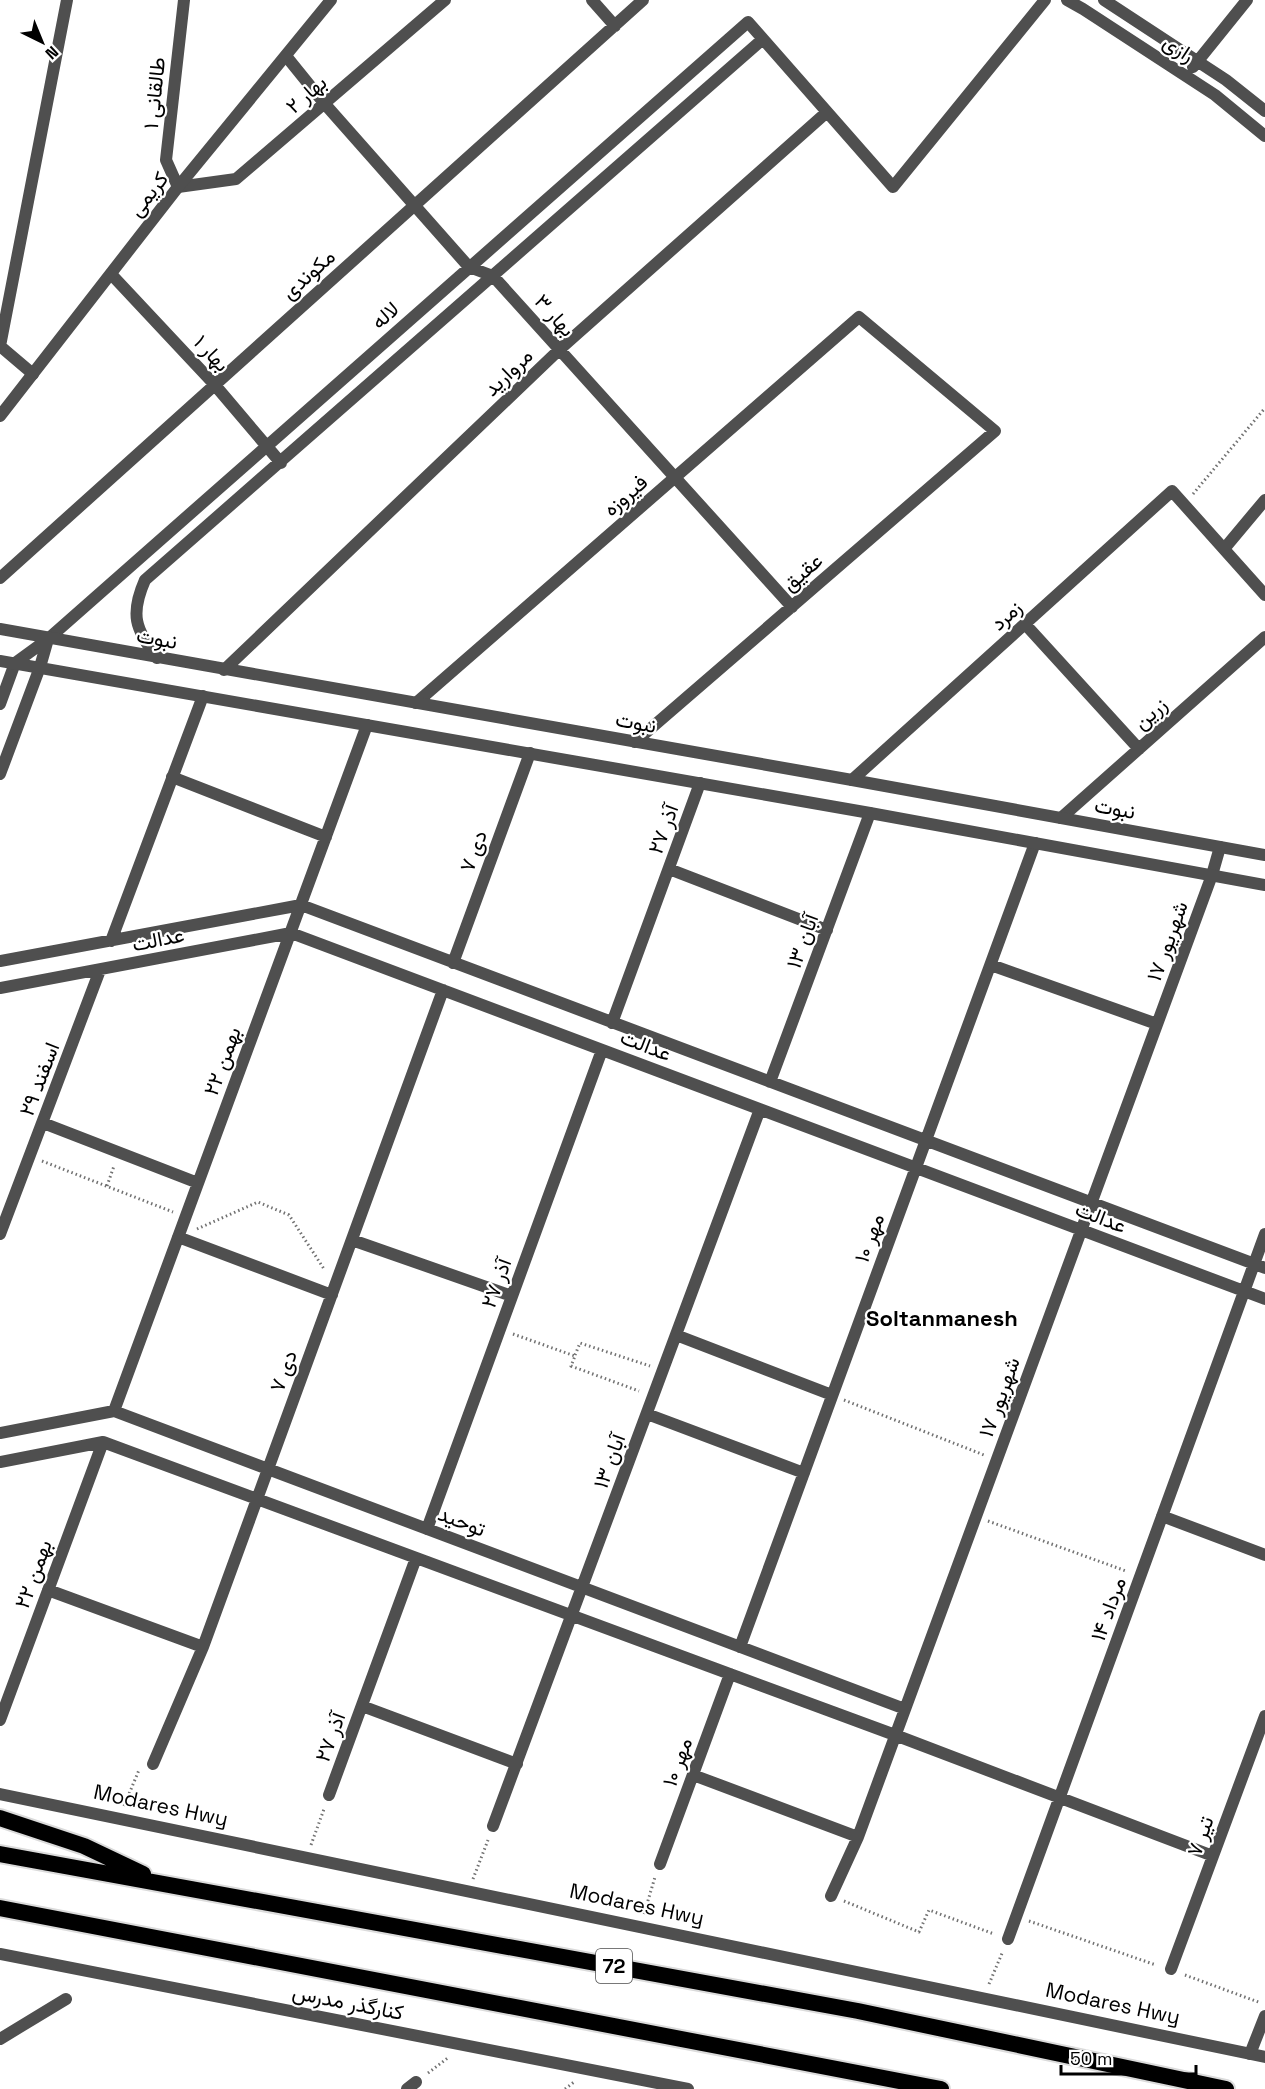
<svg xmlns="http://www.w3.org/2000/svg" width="1265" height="2089" font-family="'Space Grotesk',Vazirmatn,sans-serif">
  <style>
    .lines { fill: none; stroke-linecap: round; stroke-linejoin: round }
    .trunk-casing { stroke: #dbdbdb; stroke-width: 20 }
    .path { stroke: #717171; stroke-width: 3; stroke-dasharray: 1.5 3; stroke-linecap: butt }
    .minor { stroke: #4f4f4f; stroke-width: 12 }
    .tertiary { stroke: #4f4f4f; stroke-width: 12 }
    .trunk { stroke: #000; stroke-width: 16 }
    .labels { text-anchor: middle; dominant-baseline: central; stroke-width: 4.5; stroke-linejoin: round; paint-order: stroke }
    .shield { fill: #fff; stroke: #4c4c4c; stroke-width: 1.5 }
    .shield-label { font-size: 20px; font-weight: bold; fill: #000 }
    .street-label { font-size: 21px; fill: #000; stroke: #fff }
    .neighbourhood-label { font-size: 22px; font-weight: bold; fill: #000; stroke: #fff }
  </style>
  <rect width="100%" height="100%" fill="#fff"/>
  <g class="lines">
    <defs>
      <path id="trunk" d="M0,1818L84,1846L143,1874
        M0,1854L858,2011L1226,2089
        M0,1908L941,2089"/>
    </defs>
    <use href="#trunk" class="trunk-casing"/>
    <path class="path" d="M1193,494L1265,408
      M42,1161L173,1212
      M107,1186L114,1166
      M197,1229L258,1202L289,1215L324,1269
      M513,1334L575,1356L571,1366L639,1391
      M575,1355L580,1343L650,1366
      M844,1400L984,1455
      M988,1521L1126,1571
      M124,1806L139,1770
      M311,1845L324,1809
      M473,1879L488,1840
      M844,1901L919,1932L929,1910L994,1934
      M644,1914L655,1877
      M1029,1921L1156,1965
      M1185,1975L1261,2003
      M989,1984L1003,1951
      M428,2073L449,2057
      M565,2089L574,2082"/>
    <path class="minor" d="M592,0L615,26
      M1067,0L1083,9L1215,95L1265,136
      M1104,0L1226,80L1265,111
      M286,56L324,103L469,267L493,276L792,607
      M1193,67L1247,0
      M178,187L236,179L445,0
      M111,274L214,384L281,463
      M33,374L0,346L67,0
      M1224,549L1265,500
      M0,578L643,0
      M1025,624L1139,749
      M48,639L748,22L893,187L1045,0
      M157,658C135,629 130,614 145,580L763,39
      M224,670L560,349L827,112
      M416,703L859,317L995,431L635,742
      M0,704L15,663
      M0,774L40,667
      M172,777L326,837
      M852,780L1172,491L1265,595
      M1061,818L1265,637
      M669,869L827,930
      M111,941L203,696
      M0,961L301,905L1265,1268
      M453,963L530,753
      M991,965L1157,1024
      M0,988L291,933L1265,1299
      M612,1023L700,783
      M770,1082L870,813
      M43,1123L198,1183
      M0,1234L100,970
      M178,1237L332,1295
      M352,1240L512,1296
      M676,1335L832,1395
      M114,1411L367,725
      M647,1414L804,1473
      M0,1433L114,1411L905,1709
      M0,1462L103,1442L895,1735L1213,1856
      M1162,1516L1265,1555
      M427,1529L602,1050
      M48,1590L203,1647
      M740,1647L1035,843
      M362,1706L517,1764
      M0,1720L103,1442
      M153,1764L203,1647L443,990
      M693,1775L858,1837
      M329,1795L416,1558
      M493,1826L760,1109
      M660,1864L730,1674
      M831,1896L858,1837L1212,875L1220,847
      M1008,1939L1265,1234
      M1171,1969L1265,1716
      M0,2039L66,1999
      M1250,2054L1265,2016
      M407,2089L416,2082"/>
    <path class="tertiary" d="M178,187L166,160L184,0
      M0,416L178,187L331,0
      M0,629L852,780L1265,855
      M0,661L870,813L1265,885
      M15,663L48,639
      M40,667L48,639
      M0,1794L1265,2057
      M0,1954L688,2089"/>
    <use href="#trunk" class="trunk"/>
  </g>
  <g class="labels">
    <rect class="shield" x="596" y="1949" width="36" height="34" rx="4.5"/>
    <g class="shield-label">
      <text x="614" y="1966">72</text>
    </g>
    <g class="street-label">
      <text transform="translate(1179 48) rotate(33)">رازی</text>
      <text transform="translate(154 93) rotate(-84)">طالقانی ۱</text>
      <text transform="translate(306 94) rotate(-41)">بهار ۲</text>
      <text transform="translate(148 194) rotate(-52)">کریمی</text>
      <text transform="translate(308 274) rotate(-42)">مکوندی</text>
      <text transform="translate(385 315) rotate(-41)">لاله</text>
      <text transform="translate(555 315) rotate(48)">بهار ۳</text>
      <text transform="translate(212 353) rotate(47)">بهار ۱</text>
      <text transform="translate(508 372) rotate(-44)">مروارید</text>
      <text transform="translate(625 495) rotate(-41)">فیروزه</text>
      <text transform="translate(802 572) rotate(-41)">عقیق</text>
      <text transform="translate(1006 615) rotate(-42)">زمرد</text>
      <text transform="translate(157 638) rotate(10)">نبوت</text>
      <text transform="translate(1150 713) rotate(-42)">زرین</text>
      <text transform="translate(636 722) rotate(10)">نبوت</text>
      <text transform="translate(1115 808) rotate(10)">نبوت</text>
      <text transform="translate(663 829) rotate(-70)">۲۷ آذر</text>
      <text transform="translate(473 851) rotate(-70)">۷ دی</text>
      <text transform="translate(158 939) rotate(-11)">عدالت</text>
      <text transform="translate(802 941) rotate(-70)">۱۳ آبان</text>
      <text transform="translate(1167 941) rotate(-70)">۱۷ شهریور</text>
      <text transform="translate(646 1045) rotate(21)">عدالت</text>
      <text transform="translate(222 1061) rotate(-70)">۲۲ بهمن</text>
      <text transform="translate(39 1079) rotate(-69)">۲۹ اسفند</text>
      <text transform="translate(1101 1217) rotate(21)">عدالت</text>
      <text transform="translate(869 1238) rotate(-70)">۱۰ مهر</text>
      <text transform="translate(496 1283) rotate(-70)">۲۷ آذر</text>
      <text transform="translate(283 1371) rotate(-70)">۷ دی</text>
      <text transform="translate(999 1397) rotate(-70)">۱۷ شهریور</text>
      <text transform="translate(609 1461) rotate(-70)">۱۳ آبان</text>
      <text transform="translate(462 1521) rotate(21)">توحید</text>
      <text transform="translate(33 1574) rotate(-70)">۲۲ بهمن</text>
      <text transform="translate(1108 1609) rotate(-70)">۱۴ مرداد</text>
      <text transform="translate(330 1737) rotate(-70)">۲۷ آذر</text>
      <text transform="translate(677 1762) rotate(-70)">۱۰ مهر</text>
      <text transform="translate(161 1805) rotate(12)">Modares Hwy</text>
      <text transform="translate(1200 1836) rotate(-70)">۷ تیر</text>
      <text transform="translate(637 1904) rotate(12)">Modares Hwy</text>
      <text transform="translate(348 2002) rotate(11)">کنارگذر مدرس</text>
      <text transform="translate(1113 2003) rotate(12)">Modares Hwy</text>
    </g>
    <g class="neighbourhood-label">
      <text x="942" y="1318">Soltanmanesh</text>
    </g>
  </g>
  <g transform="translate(42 42) rotate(137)" stroke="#ffffff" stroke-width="4.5" paint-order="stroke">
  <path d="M0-4.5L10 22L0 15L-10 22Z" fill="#000000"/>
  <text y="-9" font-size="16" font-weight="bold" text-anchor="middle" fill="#000000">N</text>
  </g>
  <path d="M1061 2065v9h135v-9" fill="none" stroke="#000000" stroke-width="3"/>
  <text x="1070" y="2065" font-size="18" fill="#000000" stroke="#ffffff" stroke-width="4.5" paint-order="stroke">50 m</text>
</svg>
